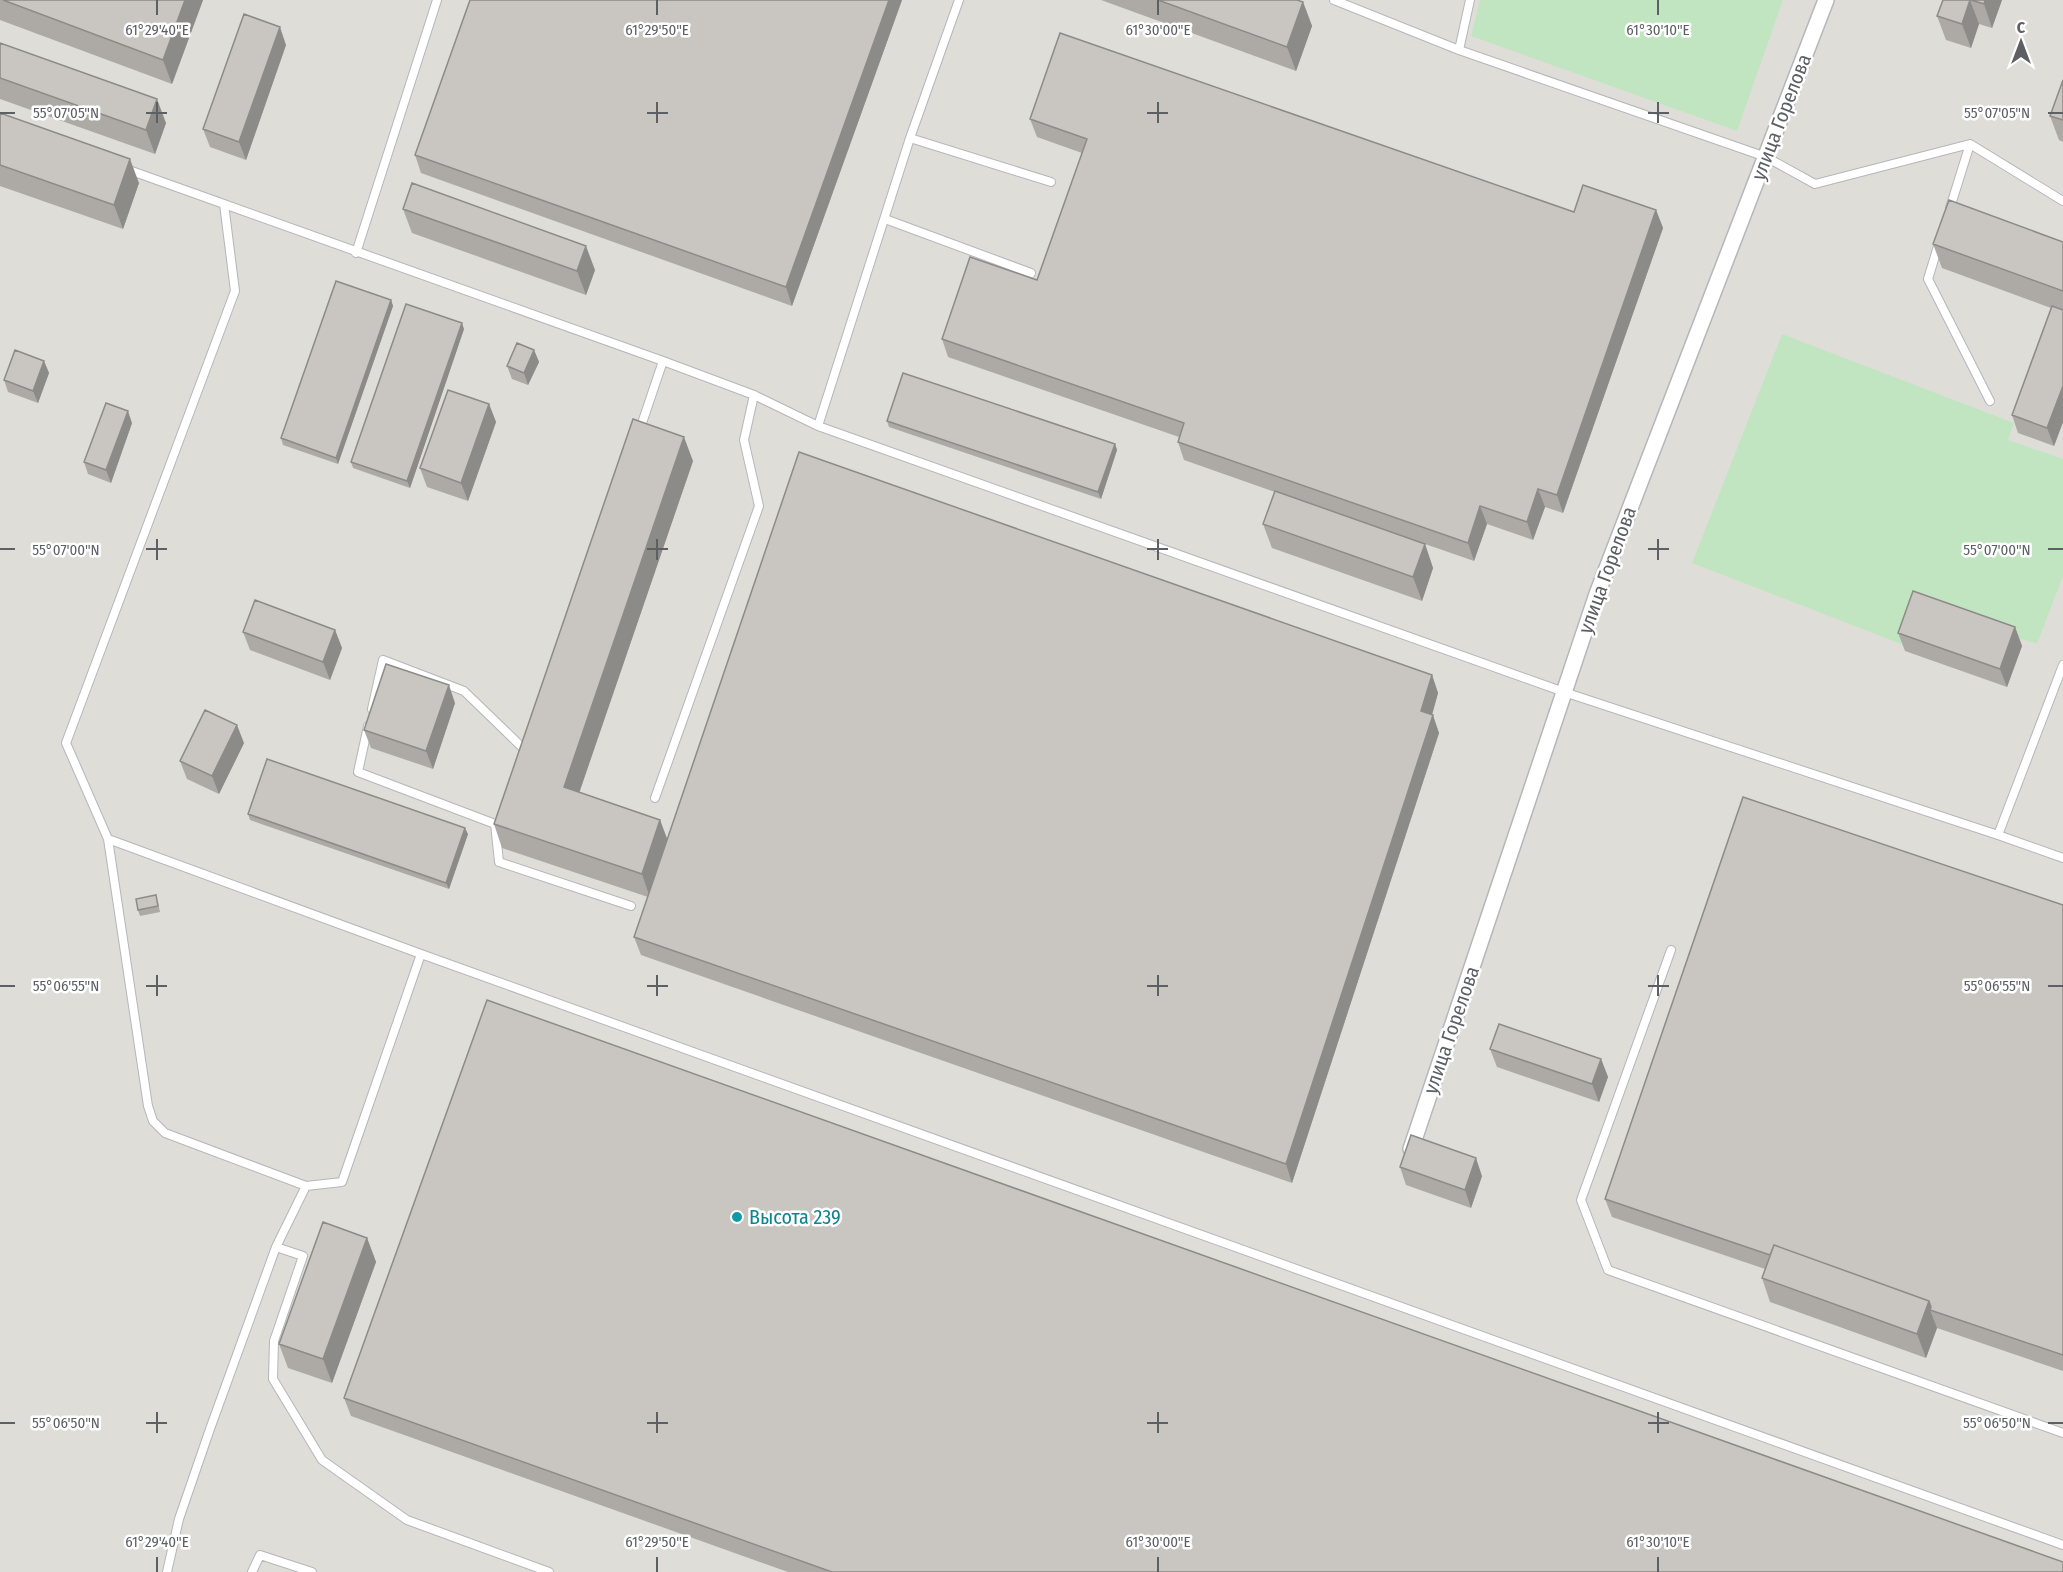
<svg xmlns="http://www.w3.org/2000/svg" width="2063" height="1572" font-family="'Fira Sans Condensed',sans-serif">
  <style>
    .industrial { fill: #dfddd8 }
    .green { fill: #c2e5c1 }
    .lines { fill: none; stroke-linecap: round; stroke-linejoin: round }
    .lane-casing { stroke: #b4b6ba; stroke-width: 10 }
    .street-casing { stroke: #b4b6ba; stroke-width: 18 }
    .lane { stroke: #fff; stroke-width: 8 }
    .street { stroke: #fff; stroke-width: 15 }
    .wall { fill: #adaaa6 }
    .shaded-wall { fill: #8d8b87 }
    .building { fill: #c9c6c1; stroke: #8d8b87; stroke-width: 1.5 }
    .ticks { fill: none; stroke: #5c5f64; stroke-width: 2 }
    .culture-dot { fill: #0f9aa8; stroke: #fff; stroke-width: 2 }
    .labels { text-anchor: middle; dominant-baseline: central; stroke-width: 5; stroke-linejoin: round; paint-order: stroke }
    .street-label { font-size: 20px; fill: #5c5f64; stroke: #fff }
    .culture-label { font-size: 20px; fill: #0d838f; stroke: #fff; text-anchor: start }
    .ticks-label { font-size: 15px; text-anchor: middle; fill: #5c5f64; stroke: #fff; stroke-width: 5; stroke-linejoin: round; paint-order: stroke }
  </style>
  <rect width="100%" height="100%" fill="#eeebe3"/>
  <path class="industrial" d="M0,0H2063V1572H0Z"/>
  <path class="green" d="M1480,0H1783L1737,131L1471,36Z
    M1782,334L2014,423L2008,440L2063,459V576L2037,644L1916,604L1901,644L1692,563Z"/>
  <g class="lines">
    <defs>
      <path id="lane" d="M1334,0L1459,50L1766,157L1815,184L1970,144L2063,201
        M1459,50L1470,0
        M910,138L1051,182
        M126,169L224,204L235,291L66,743L108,839L148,1106L153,1121L165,1133L306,1186L276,1247L210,1429L179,1519L167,1572
        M224,204L663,361L754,395L818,426L1564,692L1998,835L2063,665
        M1950,208L1970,144
        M885,219L1031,273
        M1939,243L1928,279L1990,401
        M356,253L437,0
        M818,426L910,138L959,0
        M639,432L663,361
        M372,709L383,660L464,691L527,752
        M368,726L358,772L495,824L499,862L631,906
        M655,798L759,506L744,440L754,395
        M1998,835L2063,858
        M108,839L421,954L2063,1545
        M1671,950L1581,1200L1608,1270L2063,1433
        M306,1186L342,1182L421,954
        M276,1247L303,1256L274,1341L273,1379L322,1460L407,1520L549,1572
        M252,1572L260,1555L312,1572"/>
      <path id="street" d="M1411,1149L1597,594L1826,0"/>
    </defs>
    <use href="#lane" class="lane-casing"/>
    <use href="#street" class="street-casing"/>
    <use href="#lane" class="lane"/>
    <use href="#street" class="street"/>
  </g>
  <path class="wall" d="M0,0H203L172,84L0,20Z
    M902,0L792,306L421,173L415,155Z
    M1101,0H1297L1303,2L1312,26L1296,71Z
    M1943,0H2002L1992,28L1979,24L1971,48L1946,40L1937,16Z
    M0,43L166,123L155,154L0,99Z
    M286,45L246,160L210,147L203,129Z
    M2063,80V142L2059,140L2050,116Z
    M0,113L139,183L123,229L0,186Z
    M1030,119L1574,212L1656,210L1663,228L1563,513L1545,507L1533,540L1487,524L1474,561L1425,544L1433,568L1422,601L1272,548L1263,524L1275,492L1184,460L1178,442L1179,437L948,357L942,339L1037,280L1082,153L1037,137Z
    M403,209L595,270L586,295L412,233Z
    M2063,242V422L2054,446L2018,433L2012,415L2051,308L1942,268L1933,244Z
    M391,300L393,306L338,464L283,445L281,438Z
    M464,329L410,488L353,468L351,462Z
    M534,350L539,362L528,385L512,379L507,366Z
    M44,361L49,373L38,403L8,392L4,380Z
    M489,404L496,422L468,501L427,487L420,468Z
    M887,421L1115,444L1117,450L1101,499L889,427Z
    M132,423L111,483L88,474L84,462Z
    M693,461L579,792L660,820L667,839L1432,675L1438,693L1432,715L1439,733L1292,1183L641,955L634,937L648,897L502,848L494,824Z
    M2015,627L2022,646L2007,687L1905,651L1898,633Z
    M335,630L342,648L330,680L250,650L243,632Z
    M455,703L433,769L371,748L364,730Z
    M244,743L219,794L187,779L180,761Z
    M248,814L468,834L449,889L250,820Z
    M158,902L160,912L140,916L138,910Z
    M2063,905V1371L1937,1328L1926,1358L1770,1302L1762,1278L1765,1269L1612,1217L1605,1199Z
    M1490,1049L1601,1059L1608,1077L1599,1102L1497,1067Z
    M1400,1167L1482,1176L1471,1208L1406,1185Z
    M367,1238L376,1262L332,1383L288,1368L279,1344Z
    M344,1398L2063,1572H788L351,1416Z"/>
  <path class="shaded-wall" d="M185,0H203L172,84L163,60Z
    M889,0H902L792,306L786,287Z
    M1970,0L1979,24L1971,48L1962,24Z
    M1985,0H2002L1992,28L1984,4Z
    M1303,2L1312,26L1296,71L1287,47Z
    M280,27L286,45L246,160L239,142Z
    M157,99L166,123L155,154L146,130Z
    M130,159L139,183L123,229L114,205Z
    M1656,210L1663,228L1563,513L1557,495Z
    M586,246L595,270L586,295L577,271Z
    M391,300L393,306L338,464L336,458Z
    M462,323L464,329L410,488L407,481Z
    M534,350L539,362L528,385L524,373Z
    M44,361L49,373L38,403L33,391Z
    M2063,386V422L2054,446L2047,428Z
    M489,404L496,422L468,501L461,483Z
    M128,411L132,423L111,483L106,470Z
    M684,437L693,461L573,811L564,787Z
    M1115,444L1117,450L1101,499L1098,492Z
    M1538,489L1545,507L1533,540L1527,522Z
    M1480,506L1487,524L1474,561L1468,543Z
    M1425,544L1433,568L1422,601L1413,577Z
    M2015,627L2022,646L2007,687L2000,669Z
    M335,630L342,648L330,680L323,662Z
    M1432,675L1438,693L1428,729L1421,711Z
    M449,685L455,703L433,769L426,751Z
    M1433,715L1439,733L1292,1183L1286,1164Z
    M237,725L244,743L219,794L212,776Z
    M660,820L669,844L650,898L642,874Z
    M465,828L468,834L449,889L446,883Z
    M1601,1059L1608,1077L1599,1102L1592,1084Z
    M1476,1158L1482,1176L1471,1208L1465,1190Z
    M367,1238L376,1262L332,1383L323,1359Z
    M1929,1301L1933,1310H1930L1937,1328L1926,1358L1917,1334Z"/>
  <path class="building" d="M3,0H185L163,60Z
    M470,0H889L786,287L415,155Z
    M1158,0H1297L1303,2L1287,47Z
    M1943,0H1970L1962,24L1937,16Z
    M1971,0H1985L1984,4Z
    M244,14L280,27L239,142L203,129Z
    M1060,33L1574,212L1583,185L1656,210L1557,495L1538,489L1527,522L1480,506L1468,543L1178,442L1184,423L942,339L970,257L1037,280L1087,139L1030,119Z
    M0,43L157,99L146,130L0,78Z
    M2063,80V120L2050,116Z
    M0,113L130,159L114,205L0,165Z
    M412,183L586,246L577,271L403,209Z
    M1949,200L2063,242V291L1933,244Z
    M336,281L391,300L336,458L281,438Z
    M406,304L462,323L407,481L351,462Z
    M2052,306L2063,310V386L2047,428L2012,415Z
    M517,343L534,350L524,373L507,366Z
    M15,350L44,361L33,391L4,380Z
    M903,373L1115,444L1098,492L887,421Z
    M448,390L489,404L461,483L420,468Z
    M106,403L128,411L106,470L84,462Z
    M633,419L684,437L564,787L660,820L642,874L494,824Z
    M799,452L1432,675L1421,711L1433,715L1286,1164L634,937Z
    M1275,491L1425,544L1413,577L1263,524Z
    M1913,591L2015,627L2000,669L1898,633Z
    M255,600L335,630L323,662L243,632Z
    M386,664L449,685L426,751L364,730Z
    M205,710L237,725L212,776L180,761Z
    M267,759L465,828L446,883L248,814Z
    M1743,797L2063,905V1355L1930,1310L1931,1307L1929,1301L1774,1245L1770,1255L1605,1199Z
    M156,895L158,906L138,910L136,899Z
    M487,1000L2063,1562V1572H832L344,1398Z
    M1499,1024L1601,1059L1592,1084L1490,1049Z
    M1411,1135L1476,1158L1465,1190L1400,1167Z
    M323,1222L367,1238L323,1359L279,1344Z
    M1774,1245L1929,1301L1917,1334L1762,1278Z"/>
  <path class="ticks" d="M157,0V15M657,0V15M1158,0V15M1658,0V15M157,102V123M657,102V123M1158,102V123M1658,102V123M0,113H15M146,113H167M647,113H668M1147,113H1168M1648,113H1669M2048,113H2063M157,539V560M657,539V560M1158,539V560M1658,539V560M0,549H15M146,549H167M647,549H668M1147,549H1168M1648,549H1669M2048,549H2063M157,975V996M657,975V996M1158,975V996M1658,975V996M0,986H15M146,986H167M647,986H668M1147,986H1168M1648,986H1669M2048,986H2063M157,1412V1433M657,1412V1433M1158,1412V1433M1658,1412V1433M0,1423H15M146,1423H167M647,1423H668M1147,1423H1168M1648,1423H1669M2048,1423H2063M157,1557V1572M657,1557V1572M1158,1557V1572M1658,1557V1572"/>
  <circle class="culture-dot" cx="737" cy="1217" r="6"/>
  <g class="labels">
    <g class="street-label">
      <text transform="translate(1781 117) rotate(-69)">улица Горелова</text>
      <text transform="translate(1607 570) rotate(-70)">улица Горелова</text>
      <text transform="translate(1451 1030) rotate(-71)">улица Горелова</text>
    </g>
    <g class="culture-label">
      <text x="749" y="1217">Высота 239</text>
    </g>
  </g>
  <g class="ticks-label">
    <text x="157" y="35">61°29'40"E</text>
    <text x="657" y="35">61°29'50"E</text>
    <text x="1158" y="35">61°30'00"E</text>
    <text x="1658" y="35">61°30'10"E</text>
    <text x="66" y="118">55°07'05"N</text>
    <text x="1997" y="118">55°07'05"N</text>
    <text x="66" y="555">55°07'00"N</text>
    <text x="1997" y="555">55°07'00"N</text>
    <text x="66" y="991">55°06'55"N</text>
    <text x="1997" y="991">55°06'55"N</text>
    <text x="66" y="1428">55°06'50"N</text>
    <text x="1997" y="1428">55°06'50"N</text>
    <text x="157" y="1547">61°29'40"E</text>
    <text x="657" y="1547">61°29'50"E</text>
    <text x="1158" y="1547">61°30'00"E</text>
    <text x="1658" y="1547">61°30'10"E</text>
  </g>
  <g transform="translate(2021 42)" stroke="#ffffff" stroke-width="4.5" paint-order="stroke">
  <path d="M0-4.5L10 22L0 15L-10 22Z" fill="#5c5f64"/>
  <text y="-9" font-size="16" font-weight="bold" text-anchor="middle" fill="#5c5f64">С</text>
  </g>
</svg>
